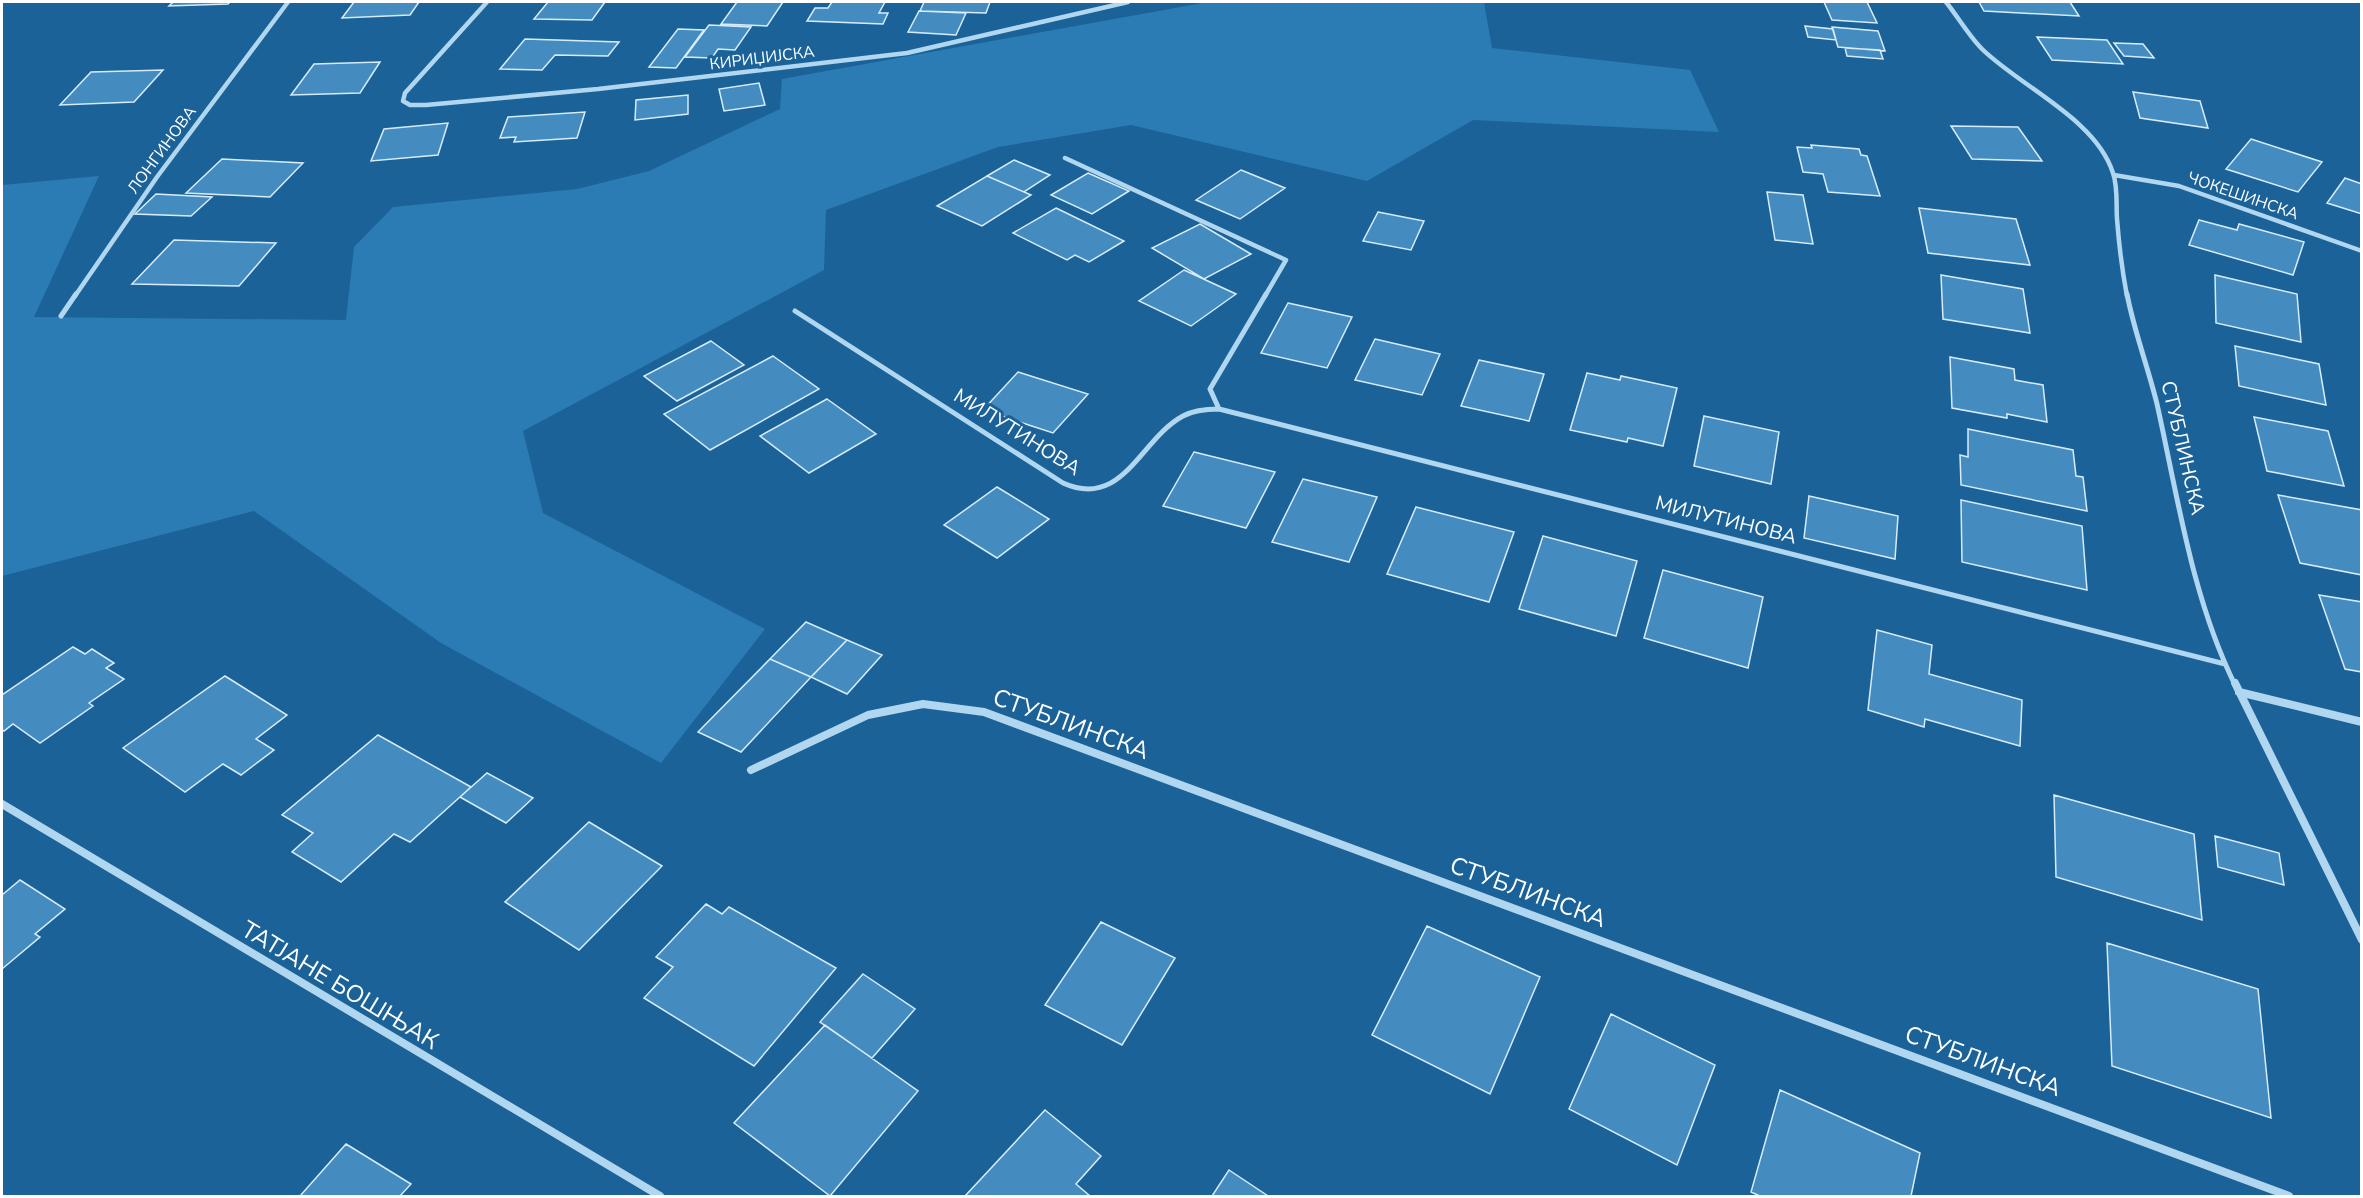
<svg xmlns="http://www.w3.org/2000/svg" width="2363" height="1198" font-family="'Nunito Sans',sans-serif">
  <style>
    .green { fill: #2b7bb4 }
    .building { fill: #448bbf; stroke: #d7ecfb; stroke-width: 1.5 }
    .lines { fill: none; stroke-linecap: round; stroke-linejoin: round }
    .street-far2 { stroke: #b0d6f0; stroke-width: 4.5 }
    .street-far1 { stroke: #b0d6f0; stroke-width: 5 }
    .street { stroke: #b0d6f0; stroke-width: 8 }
    .labels { text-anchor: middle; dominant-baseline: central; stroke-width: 6; stroke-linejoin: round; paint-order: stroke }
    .far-street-label { font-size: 16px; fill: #fff; stroke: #1b6298 }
    .street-label { font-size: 20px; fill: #fff; stroke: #1b6298 }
    .near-street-label { font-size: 24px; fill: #fff; stroke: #1b6298 }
  </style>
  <rect width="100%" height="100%" fill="#1b6298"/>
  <path class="green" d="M1208,2H1484L1492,48L1690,70L1719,132L1473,120L1367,181L1131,125L998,147L826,210L824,270L523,431L543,513L765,629L661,763L441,643L254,511L2,576V185L99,176L34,317L346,320L354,247L393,207L577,189L649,171L780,109L782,79Z"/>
  <path class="building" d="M173,2H230L228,4L169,6Z
    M354,2H419L410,15L342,18Z
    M548,2H605L592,20L534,19Z
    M737,2H783L767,26L721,24Z
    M832,2H885L879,13H888L883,24L807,21L815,8H828Z
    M924,2H990L986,13L920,11Z
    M1824,2H1867L1877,23L1832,20Z
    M1979,2H2070L2079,16L1984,11Z
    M919,11L966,13L956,35L908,32Z
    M709,25L751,27L735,50L718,49L712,58L685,57Z
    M1805,26L1833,29L1836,40L1808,37Z
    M1832,27L1878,31L1885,51L1838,47Z
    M678,29L704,30L676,68L649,67Z
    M2037,37L2107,40L2123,64L2052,60Z
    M525,39L619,42L608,56L555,55L542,70L500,69Z
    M2114,43L2143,44L2154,58L2124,56Z
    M1845,48L1880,50L1883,59L1847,56Z
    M380,62L360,93L291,95L314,64Z
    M163,70L134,102L60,105L91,72Z
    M759,83L765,105L724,111L719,89Z
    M2133,92L2200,101L2208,128L2140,118Z
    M688,95V114L635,120L636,100Z
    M585,112L577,138L514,142L516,137L500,138L508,117Z
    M448,123L438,155L371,161L384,129Z
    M1951,126L2018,127L2042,161L1972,159Z
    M2251,139L2322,162L2298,192L2226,169Z
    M1811,145L1859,149L1861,155L1867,156L1880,196L1828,192L1823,174L1803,172L1797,147L1812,148Z
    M222,159L303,163L270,197L186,193Z
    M1014,160L1050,175L1024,192L987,176Z
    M1241,170L1285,188L1240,219L1196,200Z
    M1088,173L1129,191L1092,214L1051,195Z
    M987,176L1031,195L982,226L937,206Z
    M2345,178L2362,184V214L2327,203Z
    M1767,192L1803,195L1813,244L1775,240Z
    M156,194L212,197L191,216L135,214Z
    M1056,208L1124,241L1089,262L1075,255L1067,260L1013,233Z
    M1919,208L2016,219L2030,265L1928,253Z
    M1378,212L1424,221L1411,250L1363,241Z
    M2199,220L2237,230L2239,224L2304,242L2293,275L2189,245Z
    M1200,224L1251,254L1204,279L1152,248Z
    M174,240L276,243L239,286L132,284Z
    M1184,270L1236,294L1191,326L1139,301Z
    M1941,275L2023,289L2030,333L1943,319Z
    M2215,275L2297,294L2301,342L2216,323Z
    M1288,303L1352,317L1327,368L1261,353Z
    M1375,339L1440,354L1422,395L1355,380Z
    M711,341L744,365L677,401L644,376Z
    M2235,346L2319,364L2326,405L2239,386Z
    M773,356L819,389L710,450L664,414Z
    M1950,357L2014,369L2015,380L2043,385L2047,422L2007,414V418L1952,408Z
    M1479,360L1544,374L1529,421L1461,406Z
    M1018,372L1088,394L1053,433L983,410Z
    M1587,373L1620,380L1621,376L1677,388L1663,446L1628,438L1627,442L1570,430Z
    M827,399L876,434L809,473L760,436Z
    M1704,416L1779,432L1771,484L1694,466Z
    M2254,417L2328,431L2344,486L2267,471Z
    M1968,429L2073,450L2076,476L2083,477L2087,511L1961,485L1960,455L1968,457Z
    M1194,452L1275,472L1246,528L1163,506Z
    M1303,479L1377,497L1349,562L1272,542Z
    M997,487L1049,519L997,558L944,525Z
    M2278,495L2362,510V575L2300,563Z
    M1809,496L1898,516L1895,559L1804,538Z
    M1961,500L2082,526L2087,590L1962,562Z
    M1416,507L1514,532L1489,602L1387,574Z
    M1543,536L1637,561L1616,636L1519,609Z
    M1663,570L1763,597L1748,668L1644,638Z
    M2319,595L2362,602V672L2345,669Z
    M806,622L847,640L811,677L770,659Z
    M1877,630L1932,645L1929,674L2022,700L2020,746L1925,719L1924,727L1868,710Z
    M847,640L882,655L847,694L811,677Z
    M73,647L85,654L92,649L114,663L106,668L124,679L89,703L93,706L40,743L13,724L4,731L2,730V695Z
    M770,659L811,677L741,752L698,732Z
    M225,676L287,715L256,739L274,750L241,775L223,764L185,792L123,748Z
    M378,735L471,787L410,842L394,834L341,882L292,852L313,833L282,815Z
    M487,773L533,798L506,823L460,797Z
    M2054,795L2194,834L2202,920L2056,877Z
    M589,822L662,866L579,950L505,902Z
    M2215,836L2279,853L2284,885L2218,867Z
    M20,880L65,909L35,934L40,937L2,969V895Z
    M706,904L722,914L729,907L836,968L754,1066L644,998L673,967L656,957Z
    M1101,922L1175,958L1122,1045L1045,1005Z
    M1427,926L1540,977L1490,1094L1372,1035Z
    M2107,943L2258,989L2271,1118L2112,1066Z
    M863,974L915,1009L872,1058L820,1022Z
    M1611,1014L1715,1065L1677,1165L1569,1109Z
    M825,1025L918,1091L830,1196L734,1123Z
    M1780,1090L1920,1153L1911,1196H1760L1751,1192Z
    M1045,1110L1101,1156L1076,1184L1090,1196H965Z
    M346,1144L411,1184L400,1196H300Z
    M1229,1170L1268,1196H1212Z"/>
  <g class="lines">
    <path class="street-far2" d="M487,2L405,93L403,101L410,105H426L598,89L907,53L1128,2
      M1946,2C1958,17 1969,36 1982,49C2021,87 2096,119 2113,173C2118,187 2116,204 2117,219C2119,245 2122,270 2127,296
      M1065,158L1286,260L1265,296
      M2114,175L2179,186L2362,251
      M75,296L157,177L288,2"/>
    <path class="street-far1" d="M2127,294C2134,331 2148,367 2157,404C2178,498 2192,598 2235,685
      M795,311L1063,483C1123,510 1140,439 1183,416C1194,410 1207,409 1219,409L2225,664
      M61,316L76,294
      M1219,409L1210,389L1266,294"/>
    <path class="street" d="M2235,683L2362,940
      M2239,692L2362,722
      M751,770L868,715L923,704L984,712L2289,1196
      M2,804L660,1196"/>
  </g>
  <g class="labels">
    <g class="far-street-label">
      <text transform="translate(762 58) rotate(-7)">КИРИЏИЈСКА</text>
      <text transform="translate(162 150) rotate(-54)">ЛОНГИНОВА</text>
      <text transform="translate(2243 196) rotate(19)">ЧОКЕШИНСКА</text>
    </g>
    <g class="street-label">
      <text transform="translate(1017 432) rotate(32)">МИЛУТИНОВА</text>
      <text transform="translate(2183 448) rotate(77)">СТУБЛИНСКА</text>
      <text transform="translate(1726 520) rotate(14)">МИЛУТИНОВА</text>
    </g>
    <g class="near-street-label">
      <text transform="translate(1071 724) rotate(20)">СТУБЛИНСКА</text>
      <text transform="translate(1528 892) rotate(20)">СТУБЛИНСКА</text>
      <text transform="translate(340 985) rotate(31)">ТАТЈАНЕ БОШЊАК</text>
      <text transform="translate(1983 1061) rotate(20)">СТУБЛИНСКА</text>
    </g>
  </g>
  <rect width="2363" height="1198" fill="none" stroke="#ffffff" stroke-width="6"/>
</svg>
